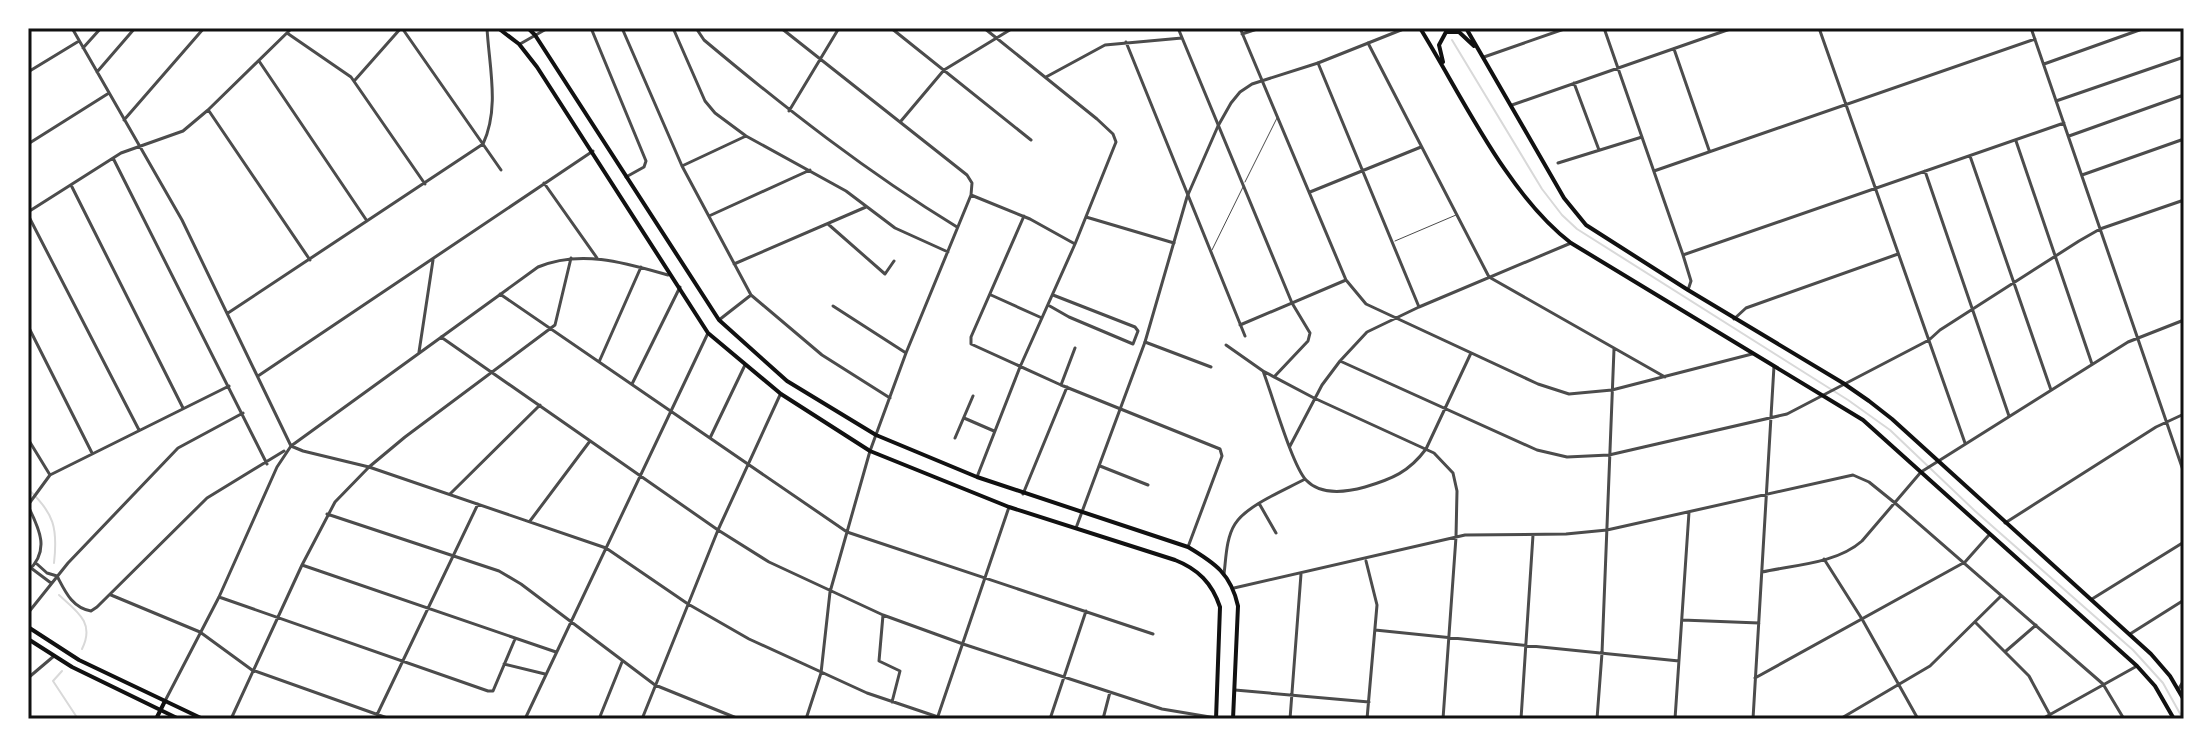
<svg xmlns="http://www.w3.org/2000/svg" width="2212" height="747" font-family="'Sofia Sans Condensed',sans-serif">
  <style>
    .lines { fill: none; stroke-linecap: round; stroke-linejoin: round }
    .stream { stroke: #d9d9d9; stroke-width: 2 }
    .service { stroke: #4c4c4c; stroke-width: 1 }
    .minor { stroke: #4c4c4c; stroke-width: 3 }
    .tertiary { stroke: #4c4c4c; stroke-width: 3 }
    .secondary { stroke: #111; stroke-width: 4 }
    .primary { stroke: #111; stroke-width: 4 }
    .neatline { fill: none; stroke: #111; stroke-width: 3 }
  </style>
  <rect width="100%" height="100%" fill="#fff"/>
  <g class="lines">
    <path class="stream" d="M1452,40L1542,189L1562,215L1577,229L1848,400L1890,430L1975,511L2133,650L2163,683L2183,719
      M28,489C54,513 58,528 54,563
      M59,595C78,612 95,623 82,649
      M62,671L53,681L78,719"/>
    <path class="service" d="M1245,182L1277,118
      M1395,241L1456,215
      M1212,250L1243,187"/>
    <path class="minor" d="M72,28L182,220L291,446L303,451L369,467L606,548L688,604L749,639L867,693L944,719
      M402,28L501,170
      M591,28L646,161L644,167L626,177
      M622,28L682,166L751,295L822,355L890,398
      M673,28L705,101L715,113L746,136L846,191L895,228L948,252
      M696,28L704,40C785,108 867,172 957,227
      M781,28L967,175L972,183L971,195L906,353L870,451L830,592L821,673L806,719
      M891,28L1031,140
      M1178,28L1292,303L1310,333L1308,341L1274,377
      M1240,28L1346,280L1366,304L1538,384L1569,394L1612,390L1752,354
      M1604,28L1683,255L1691,281L1688,290
      M1819,28L1965,443
      M2031,28L2184,473
      M287,33L351,77L425,184
      M1242,34L1260,28
      M1126,42L1245,336
      M1368,43L1489,277L1665,377
      M520,44L548,28
      M83,48L101,28
      M1674,49L1709,150
      M1484,57L1567,28
      M259,61L367,221
      M1318,63L1419,307
      M2044,64L2145,28
      M28,72L79,41
      M97,72L135,28
      M1046,77L1105,45L1182,38
      M355,80L401,28
      M1574,83L1599,150
      M2056,101L2184,57
      M1512,105L1733,28
      M209,111L310,260
      M789,111L839,28
      M124,120L204,28
      M901,121L944,70L1013,28
      M2069,136L2184,95
      M2016,141L2092,364
      M28,144L109,93
      M1970,156L2051,390
      M113,158L267,464
      M1558,163L1642,137
      M682,166L746,136
      M1654,171L2035,39
      M1925,171L2009,416
      M2082,175L2184,139
      M544,183L597,258
      M71,185L183,408
      M1310,192L1421,147
      M971,195L1030,219L1075,244
      M28,212L121,153L183,131L208,110L292,28
      M28,215L139,430
      M709,216L810,170
      M1024,216L971,337V344L1061,385L1220,449L1222,456L1188,547
      M1086,217L1174,243
      M828,224L885,274L894,261
      M1683,255L2064,123
      M734,264L866,207
      M500,294L847,532L1153,634
      M991,295L1042,318
      M1048,305L1069,317L1133,344L1138,331L1135,327L1053,295
      M833,306L906,353
      M228,313L483,144C500,108 489,66 487,28
      M1734,319L1746,308L1898,254
      M719,320L751,295
      M1240,325L1346,280
      M28,326L92,453
      M441,337L718,530L769,562L883,615L963,644L1162,709L1216,718
      M1145,342L1211,367
      M1226,345L1263,371L1314,398L1434,453L1453,473L1457,491L1456,537L1443,719
      M419,352L433,260
      M1340,361L1537,450L1567,457L1609,455L1787,414L1929,340L1940,330L2079,241L2100,229L2184,200
      M599,362L641,267
      M1263,371C1272,394 1292,465 1306,480C1321,496 1347,492 1365,487C1392,479 1409,472 1426,449L1471,353
      M258,376L593,151
      M632,384L680,287
      M1061,385L1075,348
      M964,418L994,431
      M710,438L745,365
      M955,438L973,396
      M28,439L50,475
      M1290,446L1322,385L1340,361L1367,332L1419,307L1571,243
      M1100,466L1148,485
      M977,477L1020,367L1075,244L1116,142L1113,134L1097,119L984,28
      M450,494L540,405
      M1023,494L1067,387
      M28,505L50,475L229,386
      M1260,505L1276,533
      M327,514L499,571L521,584L655,685L739,719
      M530,521L590,441
      M2005,523L2156,427L2184,414
      M1824,559L1862,619L1918,719
      M1366,561L1377,605L1367,719
      M37,564L47,573L57,576
      M302,565L556,652
      M31,568L51,583
      M28,571C50,551 40,530 28,506
      M1762,572C1793,565 1836,564 1862,541L1921,472L2128,342L2184,320
      M1224,574C1226,559 1226,538 1235,524C1247,505 1285,490 1305,479
      M57,576C65,591 72,608 91,611L97,607L207,498L284,451
      M1234,588L1465,535L1566,534L1607,530L1853,475L1869,482L1895,503L2103,684L2124,719
      M111,595L200,632L252,670L390,719
      M219,597L488,691H493L515,639
      M2092,599L2184,542
      M28,613L68,563L178,448L243,413
      M883,615L879,661L900,671L892,702
      M1682,620L1759,623
      M1975,622L2029,676L2050,715
      M1375,630L1679,661
      M2130,634L2184,600
      M2006,651L2036,625
      M504,664L545,674
      M28,678L54,656
      M1755,678L1965,562L1989,535
      M1235,690L1369,702
      M2178,690L2184,680
      M165,701L219,597L277,467L291,446L538,267C581,249 626,263 668,275
      M231,719L302,565L335,502L369,467L405,437L555,325L571,258
      M375,719L478,504
      M525,719L708,333
      M599,719L622,662
      M642,719L718,530L780,395
      M937,719L1009,507
      M1050,719L1086,611
      M1103,719L1110,692
      M1290,719L1301,574
      M1521,719L1533,535
      M1597,719L1602,653L1614,349
      M1675,719L1689,512
      M1753,719L1774,366
      M1840,719L1930,666L2001,596
      M2042,719L2137,666"/>
    <path class="tertiary" d="M1076,528L1145,342L1187,197L1218,126L1231,103L1240,92L1252,84L1318,63L1406,28"/>
    <path class="secondary" d="M498,28L519,44L537,67L708,333L781,394L870,451L1009,507L1175,560C1198,569 1212,583 1220,607L1216,719
      M528,28L535,35L719,320L787,381L876,435L977,477L1188,547C1215,563 1231,574 1238,606L1233,719
      M156,719L165,701"/>
    <path class="primary" d="M1420,28C1462,96 1507,194 1571,243L1863,420L2137,666L2155,686L2174,719
      M1466,28L1564,198L1586,225L1688,290L1843,383L1869,401L1892,419L2151,654L2170,676L2184,700
      M1443,62L1439,45L1446,32H1459L1474,46
      M28,627L79,660L203,719
      M28,639L72,667L179,719"/>
  </g>
  <rect width="2212" height="747" fill="none" stroke="#ffffff" stroke-width="60"/>
  <rect x="30" y="30" width="2152" height="687" class="neatline"/>
</svg>
